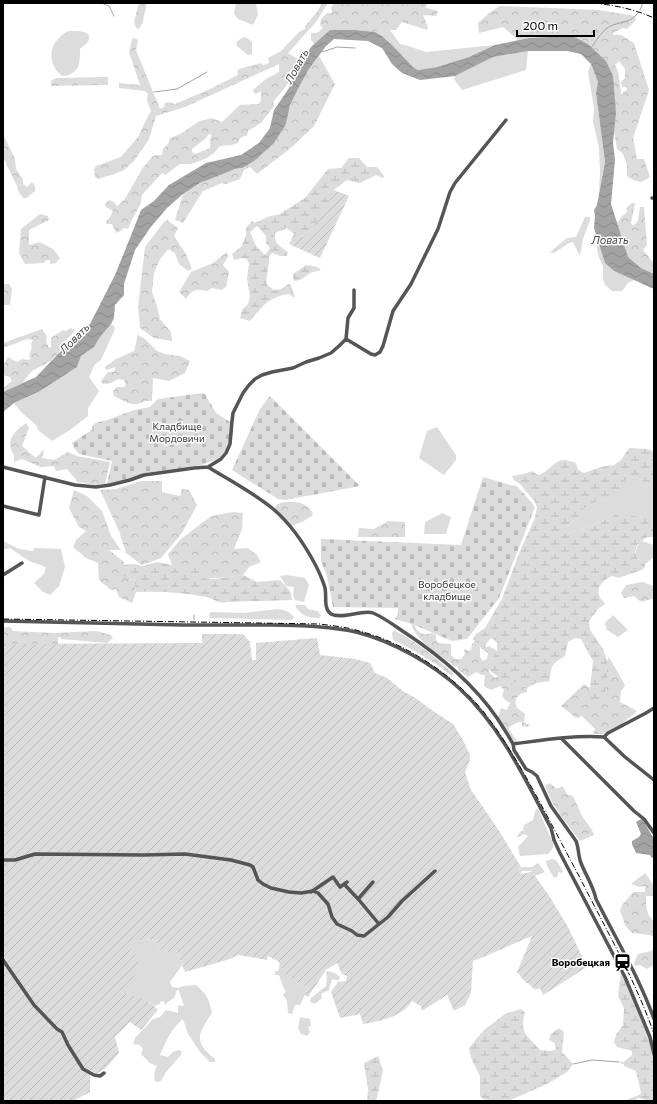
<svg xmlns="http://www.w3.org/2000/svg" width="657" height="1104" font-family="Commissioner,sans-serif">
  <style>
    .grass { fill: #dcdcdc }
    .forest { fill: url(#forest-crowns); fill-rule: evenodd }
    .wetland { fill: url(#wetland-marsh); fill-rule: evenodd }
    .cemetery { fill: url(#cemetery-stones) }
    .garden { fill: url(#garden-furrows) }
    .water { fill: url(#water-waves) }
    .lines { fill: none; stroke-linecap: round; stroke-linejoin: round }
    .stream { stroke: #a3a3a3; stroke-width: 1 }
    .minor { stroke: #555; stroke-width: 3.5 }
    .rail { stroke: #000; stroke-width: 1; stroke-dasharray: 6 2 1 2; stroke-linecap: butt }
    .labels { text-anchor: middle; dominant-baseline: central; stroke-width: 3; stroke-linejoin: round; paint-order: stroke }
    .park-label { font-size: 10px; fill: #333; stroke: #fff }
    .poi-label { font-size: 10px; font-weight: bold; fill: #000; stroke: #fff; text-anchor: end }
    .water-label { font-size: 11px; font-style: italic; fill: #444; stroke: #fff }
  </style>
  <defs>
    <pattern id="forest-crowns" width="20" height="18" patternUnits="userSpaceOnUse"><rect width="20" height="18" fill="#dcdcdc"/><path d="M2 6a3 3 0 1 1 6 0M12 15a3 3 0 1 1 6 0" fill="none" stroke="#bbb"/></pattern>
    <pattern id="wetland-marsh" width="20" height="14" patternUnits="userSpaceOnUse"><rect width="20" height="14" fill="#dcdcdc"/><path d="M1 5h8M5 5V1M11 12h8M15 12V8" fill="none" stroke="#bbb"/></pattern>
    <pattern id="cemetery-stones" width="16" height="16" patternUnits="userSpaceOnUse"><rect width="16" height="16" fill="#dcdcdc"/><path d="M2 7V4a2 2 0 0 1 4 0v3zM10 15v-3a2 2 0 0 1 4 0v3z" fill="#bbb"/></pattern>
    <pattern id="garden-furrows" width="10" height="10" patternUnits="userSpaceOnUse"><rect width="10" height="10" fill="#dcdcdc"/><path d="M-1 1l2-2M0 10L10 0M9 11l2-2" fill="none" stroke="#bbb"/></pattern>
    <pattern id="water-waves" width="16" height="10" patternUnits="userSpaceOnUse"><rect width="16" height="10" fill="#a3a3a3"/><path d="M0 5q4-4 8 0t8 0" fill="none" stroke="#8b8b8b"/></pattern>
  </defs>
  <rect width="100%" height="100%" fill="#fff"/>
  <path class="grass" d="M236,3H256L258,15L253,25L238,19L234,14Z
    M379,30L389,37L400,48L407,50L408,46L426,52L495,45L469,57L437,67L418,70L413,67L395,48L382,36L375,32Z
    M69,31C75,31 94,29 88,42C86,44 82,47 80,49C80,63 80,75 62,76C49,65 47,48 61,36C63,34 66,32 69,31Z
    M244,37L249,39L252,42V54L248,55L237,46L236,43L240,39Z
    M528,51L526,70L462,90L454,79L455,76L493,57Z
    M591,64L598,82L596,93L605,162L599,193L600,172L599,148L593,121L594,108L588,72Z
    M32,182L35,186V191L26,198H23L18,191L17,186L23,184L27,187Z
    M585,217H590V220L583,239L580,256L573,242L569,243L554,253L550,252L567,238L576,237Z
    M599,243L605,263L614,271L634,280L628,283L622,291H612L605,285L603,279V266L599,258L597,248Z
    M111,324L115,327L114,331L101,360L95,364L89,377L99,391L88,408V416L70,430L52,441L38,430L36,425L21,412L14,403L40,391L77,367L81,356L94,347L100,337Z
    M437,427L456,455V460L444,475L419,458L427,431Z
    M636,477L650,485L654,490V528H652L644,517L616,514L594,525L567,534L564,531L565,528L581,514L583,509L595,502L607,499L620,484L629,478Z
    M442,513L451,517L446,534H424L425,522Z
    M3,541L19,549L33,551L34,548L61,549L65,567L59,586L50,595L43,592L34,583L44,574L46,567L29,561L10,548L3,550Z
    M642,541L654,545V557L645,564C635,558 632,549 642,541Z
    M287,575L305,578L309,585L304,602L295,600L293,595L294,587L286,586L280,576Z
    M297,605H305L308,609L317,611L321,615L319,618C307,618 302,616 295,606Z
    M278,609C285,610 290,612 294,617L292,620L210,618L209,614L211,612L244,613Z
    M613,615L628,630L618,637L607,630L605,623Z
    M536,809L539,811L553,843V848L548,854L520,856L518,847L528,836L524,834L518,838L517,836L521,831H523L524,825L533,820Z
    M553,859L557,861L563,872L561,873L558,872V876L554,878L547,866L546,861Z
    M538,863L545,872L535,876L527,873L533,871H522L519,875L517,874L521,867H532Z
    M155,939L160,948L176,950L182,965L170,982L172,987L178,988L183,986L196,985C207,994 209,999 212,1013C198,1034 193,1042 215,1059V1062H210L200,1052L188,1034L183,1019C170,1030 167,1040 160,1055L168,1057L173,1052L179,1050L182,1052L180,1056L166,1072L161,1081L158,1082L155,1081C154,1075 154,1072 157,1066L150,1063L141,1054L143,1049L140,1045L133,1044L135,1038L153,1019L160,1017L166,1010L178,1013V1005L184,1006L179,991L177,990L174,998L168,1002L165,1005L164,1001L160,1002V1004L154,1006L149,1002L123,994L122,991L129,988L134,954L129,947L131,943L135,941Z
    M280,964C288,978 293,981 308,988L300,1005H295L292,1014L288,1013L287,1001L283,995L286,991L284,989L279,975H275V971H278Z
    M328,971L335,973L340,977L339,980H335L332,979L329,990L321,994L322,998L316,1003H312L310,1001L311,998L326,986L327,976L326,972Z
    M300,1017L310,1019L311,1026L308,1027L310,1032L307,1036L301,1034L298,1028Z"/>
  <path class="forest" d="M139,3H147L142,24L139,29L136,28L134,22Z
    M322,3H328L316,22L288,53L299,60L287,85L273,102L274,106L261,123L248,131L247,136C242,136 239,138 238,143L232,145L220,146L214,153L205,159L191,164H180L165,175L162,173L142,195C141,199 141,202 140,205C136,213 131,220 128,229L124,228L121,231L116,233L112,224H106V222L110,217L113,211L106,207L105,204L109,200L114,202L117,206L125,199L142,169L152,157L156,155H162L163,149L168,144L170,138L180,134L200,121L212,118L222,122L240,105L258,104L261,101V91L256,94L254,93L253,90L266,79L279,72V64L185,107L156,116L149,139L134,161L124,170L114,174L98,179L95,177L94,169L96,166L121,157L138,137L148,116L151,112L147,100L148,94L145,91L119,88V83L140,85L129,52L132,39L135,38L138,40L136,50L160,109L164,107L165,103L169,102L175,104L210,89L238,75L237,71L239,69L261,63L263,65L269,63L268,58L281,51L300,31L305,29V26L317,12ZM209,134L212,135L210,139V148L195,154L192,152V149L206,138Z
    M336,3H424L427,4L426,8L438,11L436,16L423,15L428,27L427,30L402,22L396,30H390L400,44L408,46V50L400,48L389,37L379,30L375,32L355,30H330L315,44L311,40V33H317L323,28L320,25L321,19L327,13H332L331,6Z
    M500,6L599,10L635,16L636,20L627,29L623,28L613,33V35H621L634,43L649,90L633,138L637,159H644L650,177L641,182L633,180L627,176V165L623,154L617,149L614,131L616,113L606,61L588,44L573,36L529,38L518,40L503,27L479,33L478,23L489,13ZM619,61L625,69V78L621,82L622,87H626L627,90L623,92L622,97L618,71L615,65Z
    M319,56L335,84L314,126L292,147L257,174L250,167L244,170L240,179L226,184L222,183L203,191L183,223L175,220L183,194C199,183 222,171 242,168L286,124L290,105L299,87L309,69Z
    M108,77V85L51,86V81L56,78Z
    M3,138H5L15,159L16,169L23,179V184L17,186L3,157Z
    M632,203H635L631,223L633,226L638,221L640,207H644L647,245L643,250L654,263V274L641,268L628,257L617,223L623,215H624L627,212L626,208Z
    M40,214L48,216L49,220L29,230V245L40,242L53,249L60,258L56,263L50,264V260H47L43,263L25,264L19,253L21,229Z
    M167,220L178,228L174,236L186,254L192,269L188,271L179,264L175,253L168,249L160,259L154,273L152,292L156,303L160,319L171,332L172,341L154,338L140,328L138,307L145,247L164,222Z
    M227,252L228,256L223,265L229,272L226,287L221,290L212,288L207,291C196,289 192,289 186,299L179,292L191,272L213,263Z
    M3,284H9L12,289L10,305H3Z
    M71,328L75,331L61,345L59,353L51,361L32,371L22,383L3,392V388L12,381L10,377L3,375V366L8,357L17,362L22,359L29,360L31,358L29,356L32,347L31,344L33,340L27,339L3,348V343L42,329L47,336L46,341L49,348L51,347V338L63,330L66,331Z
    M138,335L145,339L157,351L165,354L180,356L190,361L185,373L169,381L153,378L152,401C143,400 142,404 136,404C128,405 121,399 114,396L113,391L117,387H123L126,386L124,380L118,379L111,383L103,384L101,381L108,372H114L116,367L106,370L105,367L116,359L134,351Z
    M26,423L29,428L22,446L36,458L44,449L42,458L54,460L68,452L77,456L110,462L105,484L97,485L78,482L67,469L56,471L54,466L41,467L22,459L14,462V455C4,441 15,431 26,423Z
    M141,481H162V492L180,496L182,489L189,490L197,505L182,533L161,558L142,565L126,553L119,531L100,490L116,489Z
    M74,490L87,496L102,511L111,536L121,550H109L124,562L123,578L134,580L136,592L132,603L119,597L116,589L111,590L99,580L98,563L86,558L73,547L76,540L86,531L79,527L69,508Z
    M284,502C297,502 305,501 313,513L312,516L302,522L291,526L274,508L278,504Z
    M233,512L243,513L242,529L234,549L248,548L257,555L261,562L249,567L243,575C230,577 216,579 203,578C194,578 189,572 179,572L172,565L168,554L181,539L211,516Z
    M388,521L405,522V537H358L359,528L374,529Z
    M642,582L651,585L654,587V601L652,599L641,602L634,596L624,598L621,593L626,585Z
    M412,624L415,626C417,633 425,636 432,633L436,635V640L438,643L451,644V655L455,659H461L465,654L464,650L466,649L468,651L471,650L472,644L475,642L480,647V657L483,661L487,659L488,653L482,649L489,646L497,651L489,663V672L495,678L498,676L510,686L517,681L527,688V692C520,693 517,696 515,702L517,708L525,714L524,723L530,725L527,727L522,726V722H518L509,727V730L518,742H514L498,718L501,708L507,710L510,703L505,700L502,696L504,690L500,686L491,690L484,686L485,675H482L476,672L468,677L459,671L457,666H453L451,663C440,656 413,638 412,624Z
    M10,627L13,631L54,633L96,631L111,635L113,638L107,643L61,639L60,637H58V644H3V628Z
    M394,630C416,642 436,657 454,674L452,676C433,661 414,650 393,640L392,633Z
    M609,657L625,685L621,691L620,702L637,711L622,724L603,734H593L595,729L582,716L576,718L561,706L584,684L590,688L583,697L607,687V661Z
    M550,783L557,789L562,786L568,795L573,796L582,816L592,830L594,835L580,841L564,820L553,804L545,786Z
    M645,873L654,886V896H646C646,905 646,916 654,921V937L650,935L632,933L625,925L620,910L623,904L633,892H645V886L640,887L631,884Z
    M654,950V965L647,969L640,965L635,966L634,963L638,954L647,952Z"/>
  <path class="wetland" d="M349,158H359L367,167H377L384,176L383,178L376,175L360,183L347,180L334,190L328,207L312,229L301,237L294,234L287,228L275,233C273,243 281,247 288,252L287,256H280L272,253L269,256C270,266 265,275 267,285L274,290L281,289L290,283L295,297H293L289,294C268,297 263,306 250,321L240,318L242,310L248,304L250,297L247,279L249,264L247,259L242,258L234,260L232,254L242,246L246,235V228L252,221L255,223L267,217L280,214L305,198L328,169L341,168ZM257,226L266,236V243L270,248L265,255L256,246L250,232Z
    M306,265L314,266L321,269L319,271L312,272L300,280L294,281L293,278V274Z
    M629,448L648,449L654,452V490L650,485L636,477L629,478L620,484L622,488L618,492L607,499L595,502L583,509L581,514L565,528L564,531L567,534L594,525L616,514L627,512L633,516L645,517L652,528H654V537H647L637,545L635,552L639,560L645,564V567L642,570L618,578L612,576C605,579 596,586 599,595C600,598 603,601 605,604L598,609L589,621L590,630L603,649L607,661V687L602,697L591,703L586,702L583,697L590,688L593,661L581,639L575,638L568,642L565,656C551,664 551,666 550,681L536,683L527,688L517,681L510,686L488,669L489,663L497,651V642L491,638L486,644L485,648L482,649L473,639L476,634L485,628L502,599L520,551L535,518L537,507L535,502L520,484L514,480L512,476L524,474L532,471L538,475C548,473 553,461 563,460C567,460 573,462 576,463L578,470L584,473L601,467L614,465L621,460Z
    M157,562L172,565L179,572H186L194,565L202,567L201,578L215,579L243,575L257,582L280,580L291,592L292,600L227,602C220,605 213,598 206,597C183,592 159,591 136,592L134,580L123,578V565L134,564L143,566Z
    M621,971L649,1038L654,1060V1101H645L644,1099L638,1098L634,1101H626C632,1096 636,1098 641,1093L636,1071L626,1067L622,1063L632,1055V1051L617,1047L614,1042L616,1035L623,1025L624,1008L618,996Z
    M521,1009L525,1012C519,1033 527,1035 540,1050L551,1051L556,1049L555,1043L549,1040L551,1034L559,1028L564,1032L562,1052L573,1064L567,1072L547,1084L508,1101H488L483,1099L480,1096V1076L471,1058L469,1048L483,1031L505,1014Z
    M378,1056L383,1071L376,1101H367L368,1089L364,1063Z"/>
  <path class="cemetery" d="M203,393L205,394L216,413L230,422L229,443L225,451L220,458L201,465L145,473L134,478L111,484H107L112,461L79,454L74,448L72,443L93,429L92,427L95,423L107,420L134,410L150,407L158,399Z
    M270,396L360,486L285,500L278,499L232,470L260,409Z
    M483,477L518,487L535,507L499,598L467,639L452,641L412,624L395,619L398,613V608L333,607L327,576L321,561V539L461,545Z"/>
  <path class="garden" d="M334,190L349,196L320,258L289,244L294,234L302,237L312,229L327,207Z
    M202,634H243L250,642L252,660H256V643L317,638L320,655L355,659L370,663L375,673L387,678L403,691L417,699L433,711L453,724L463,740L470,755V760L465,772L471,790L496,826L521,867L517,874L527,873L535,876L548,894L568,927L587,967L543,995L540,988L535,990L528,983H526L517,972L532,936C513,944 493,953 473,961L471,993L465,1005L454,1011L447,995L422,1011L421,1006L412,1001C402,1017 381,1021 363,1024L360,1014L340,1018L331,992L338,982L346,981L347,976L342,974L337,963L326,970L308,997L305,995L308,988L295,982L285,974L278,961L268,956L267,960L239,955L227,960L185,972L176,950L166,952L160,948L155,939L135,941L131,943L130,947L134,954L139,959L134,978L129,988L122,992L123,994C136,995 150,1001 158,1010L141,1030L130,1022L115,1037L119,1053C114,1058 103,1074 96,1073C94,1073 92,1071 90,1070V1092L73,1101H3V644L202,643Z"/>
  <path class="water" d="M330,30H355L375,32L382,36L395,48L413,67L418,70L437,67L469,57L495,45L529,38L573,36L588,44L606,61L613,76L616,113L613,143L615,160L611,204L628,257L641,268L654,274V289L614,271L605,263L594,228L595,215L594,210L597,205L605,162L596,93L598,82L591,64L581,54L567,51H528L493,57L455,76L420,80L402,73L392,64L382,48L368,41L334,39L326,46L309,69L299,87L290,105L286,124L274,143L254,161L242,168L235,169L200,183L183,194L167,208L150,228L135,250L124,284V295L115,305L114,318L111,324L100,337L94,347L81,356L77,367L40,391L14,403L3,412V392L36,377L66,346L90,324L115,275L132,233L141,210L154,201L169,185L206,163L241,155L259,143L270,128L274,110L289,88L305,57L311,47Z
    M641,819L643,820L654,839V856L652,858L650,855L636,853L632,844V841L639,837L641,834L636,822Z"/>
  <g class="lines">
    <path class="stream" d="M101,3L109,6L114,16
      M640,10L643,3
      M591,48C597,40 603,28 613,25C624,21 630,23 638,13
      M322,52L337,47L355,48
      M154,92L177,89L207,72
      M194,620V615
      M621,1062L622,1063
      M573,1064L592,1060L619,1062"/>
    <path class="minor" d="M652,198H654
      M346,339L371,354L375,355L380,352L383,346L393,311L411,284L438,229L450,192L455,183L506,120
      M346,339L348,318L354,308V290
      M3,467L75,485L96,487L110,485L130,480L144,475L194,468L208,467L221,459L226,453L230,444L232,421L233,413L243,393L249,385L255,379L262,375L272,372L293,368L306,362L319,358L331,353L339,346L346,339
      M208,467C229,480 252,492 272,508C290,523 305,545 316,566C319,572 323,581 325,588C327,597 323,608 331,614C341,620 363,609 373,613C383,617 395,626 404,632C439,655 473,683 497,718C503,727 508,735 513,744C543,740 574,735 604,737L625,757L654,780
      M3,506L39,515L45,477
      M3,575L22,563
      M3,621C63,622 123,624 183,625C212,625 241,625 270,625C299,625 328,626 356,632C392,641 433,664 460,689C501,727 525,779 551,828L554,840L560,853L625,977L650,1037L654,1054
      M604,737L608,733L646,713L654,708
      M561,738L634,811L644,819L654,833
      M513,744L514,750L526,769L532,772L537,776L551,806L576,841C579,848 578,856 581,863C586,876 593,885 596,899C616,939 639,977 654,1019
      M3,860H15L35,854L143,855L185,854L231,860L250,865L253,867L258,880L263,884L271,888L289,892L301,893L313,891L318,893L328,904L332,917L337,924L352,931L357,935L364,936L388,917L402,901L435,871
      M344,884L359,900L379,924
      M311,892L333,877L340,887L347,882
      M358,899L373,882
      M3,960L34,1005L57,1029L62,1032L68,1045L83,1069L94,1075L100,1076L104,1073"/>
    <path class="rail" d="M593,3C614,5 634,9 654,18
      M3,619L320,624C333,626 347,627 359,631C407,643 460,679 489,719C500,733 509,749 519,765C540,801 559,839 579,876C605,928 635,979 654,1034"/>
  </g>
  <defs>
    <symbol id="station-bare" viewBox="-9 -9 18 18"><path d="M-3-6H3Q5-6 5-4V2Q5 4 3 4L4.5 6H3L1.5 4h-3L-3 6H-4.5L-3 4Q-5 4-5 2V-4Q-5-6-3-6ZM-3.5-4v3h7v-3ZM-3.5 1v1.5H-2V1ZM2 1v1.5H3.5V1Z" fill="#000" stroke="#fff" stroke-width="2.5" paint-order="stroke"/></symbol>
  </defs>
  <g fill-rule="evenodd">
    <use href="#station-bare" x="610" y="950" width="25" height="25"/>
  </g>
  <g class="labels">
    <g class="park-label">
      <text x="177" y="426">Кладбище<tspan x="177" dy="12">Мордовичи</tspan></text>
      <text x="447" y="584">Воробецкое<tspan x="447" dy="12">кладбище</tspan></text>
    </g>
    <g class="poi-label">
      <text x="610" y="962">Воробецкая</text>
    </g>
    <g class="water-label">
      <text transform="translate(296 66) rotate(-61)">Ловать</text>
      <text x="610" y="239">Ловать</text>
      <text transform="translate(74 338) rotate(-45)">Ловать</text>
    </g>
  </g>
  <rect width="657" height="1104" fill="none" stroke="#000000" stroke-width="8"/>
  <path d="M517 30v6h77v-6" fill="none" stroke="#000000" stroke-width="2"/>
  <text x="523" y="30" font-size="12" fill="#000000" stroke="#ffffff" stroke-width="3" paint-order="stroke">200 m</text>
</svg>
